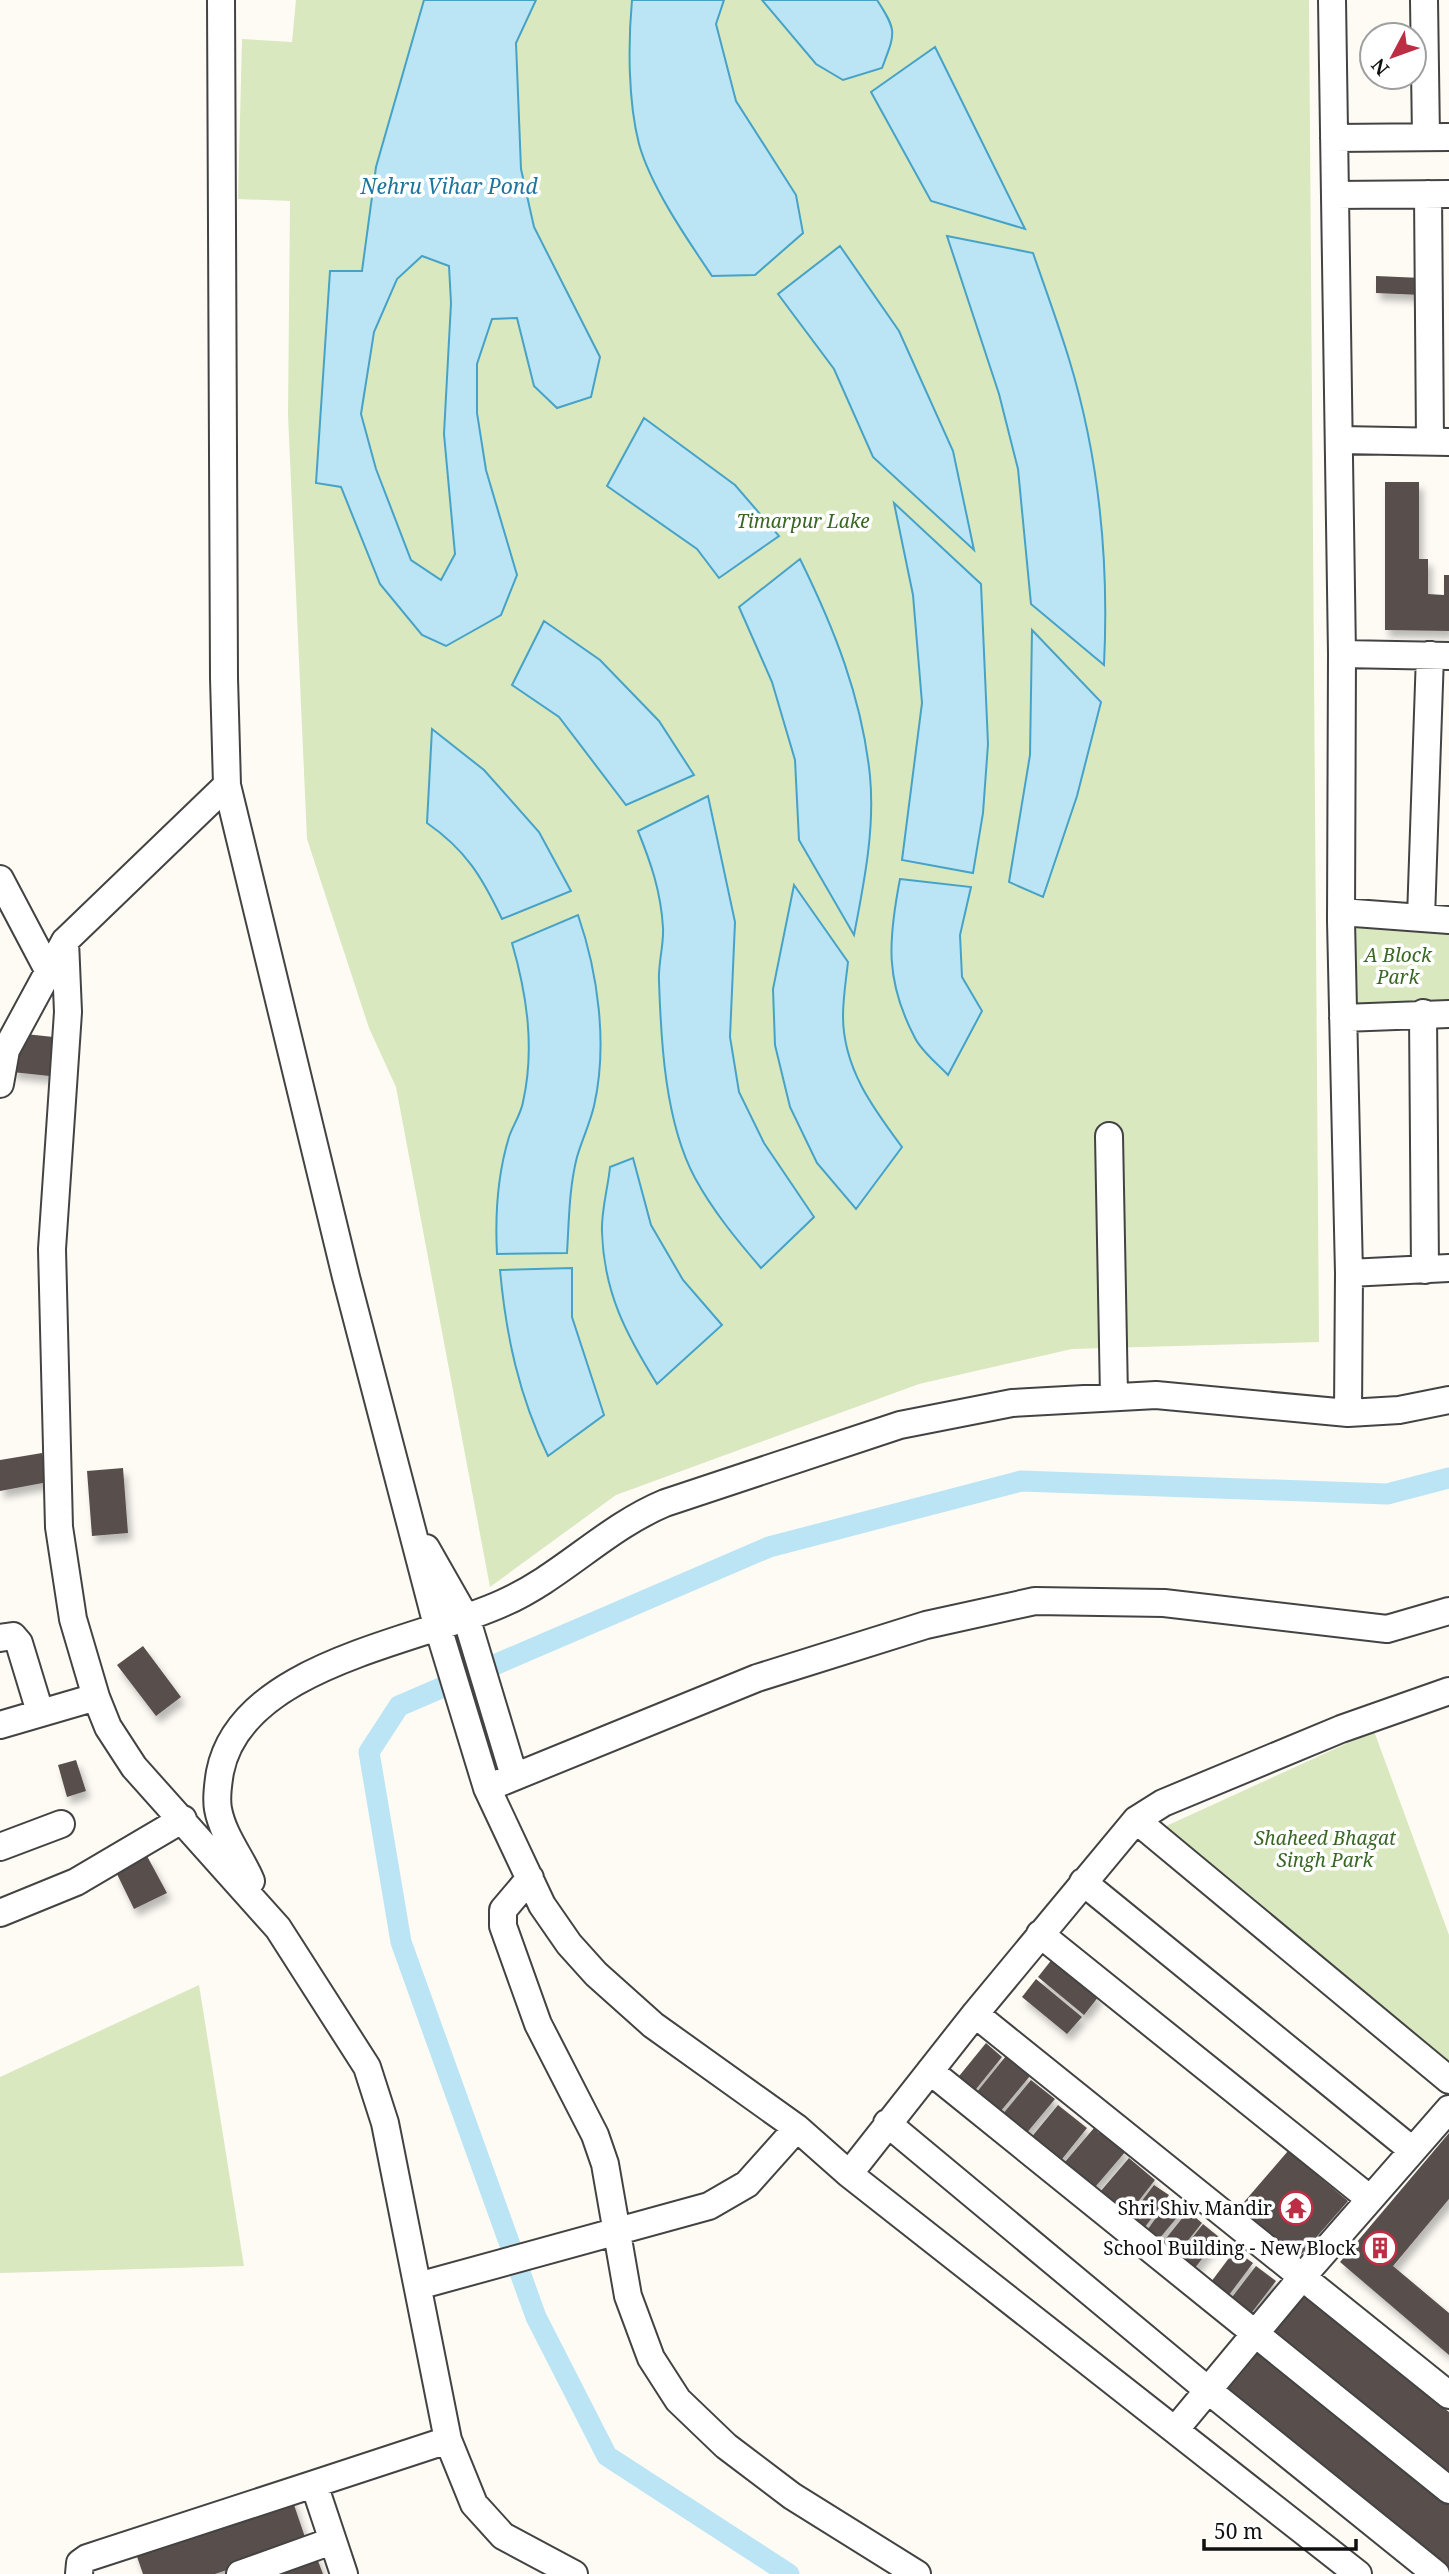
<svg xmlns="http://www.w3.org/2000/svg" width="1449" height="2574" font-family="'Noto Serif',serif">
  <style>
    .green { fill: #d9e8bf }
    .water { fill: #bbe5f4; stroke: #46a2c7; stroke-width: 2; fill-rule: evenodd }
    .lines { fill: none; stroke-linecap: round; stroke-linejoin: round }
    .canal { stroke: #bbe5f4; stroke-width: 21 }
    .building { fill: #59504d; filter: url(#shadow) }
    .minor-casing { stroke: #434343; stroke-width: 30 }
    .minor { stroke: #fff; stroke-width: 26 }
    .labels { text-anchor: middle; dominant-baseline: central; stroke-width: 7; stroke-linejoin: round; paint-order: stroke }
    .park-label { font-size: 19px; font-style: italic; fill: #386623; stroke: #fff }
    .poi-label { font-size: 19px; fill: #101010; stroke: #fff; text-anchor: end }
    .water-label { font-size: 21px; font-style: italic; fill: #1e749d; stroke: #fff }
  </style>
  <defs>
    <filter id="shadow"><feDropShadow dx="4" dy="7" stdDeviation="3.5" flood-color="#0004"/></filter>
  </defs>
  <rect width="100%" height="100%" fill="#fefbf5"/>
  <path class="green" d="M296,0H1309L1319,1342L1072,1349L919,1384L616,1495L490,1587L396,1087L369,1028L307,839L288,415L290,201L238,199L242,39L292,42Z
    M1346,917L1449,921V1014L1347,1012Z
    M1374,1731L1449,1935V2063L1164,1827Z
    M199,1985L244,2266L0,2273V2077Z"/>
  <path class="water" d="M424,0H536L516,43L521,169L534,227L600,357L591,397L557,408L534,386L517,318L492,319L477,364V413L486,470L517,575L501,615L446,646L422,635L380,584L341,487L316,483L330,271H362L376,167ZM422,256L449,266L451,303L444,434L455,554L441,580L411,560L376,469L361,414L374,332L397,279Z
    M632,0H724L716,24L736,101L796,195L803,233L755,275L712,276C687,239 651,187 639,144C628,101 628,44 632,0Z
    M762,0H877C898,32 895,33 882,68L843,80L816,64Z
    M935,47L1025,229L931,201L871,92Z
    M947,236L1033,253C1045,288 1058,323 1069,359C1099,457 1109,563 1104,665L1031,604L1018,469L999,394Z
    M840,246L899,331L953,451L974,550L873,457L834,369L778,294Z
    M644,418L735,485L779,536L719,578L697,549L607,486Z
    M894,503L981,584L988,744L983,813L973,873L902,860L922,703L913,595Z
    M800,559C834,628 862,698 870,776C875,829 864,883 854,935L799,840L795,760L772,682L739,607Z
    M544,621L600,660L659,721L694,775L626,805L559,717L512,685Z
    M1032,630L1101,702L1077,796L1043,897L1009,882L1030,755Z
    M432,729L484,770L539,832L571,891L502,919C482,877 466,850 427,823Z
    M708,796L735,922L730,1037L739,1092L764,1143L814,1217L761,1268C736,1239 713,1211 695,1178C665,1122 661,1042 659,981C658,963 664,945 663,928C661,892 651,863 638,831Z
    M900,879L971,887L960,935L962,977L982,1011L948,1075C938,1064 922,1052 915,1038C885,981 888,941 900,879Z
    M794,885L848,962C846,980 843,998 843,1016C843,1068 873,1108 902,1147L856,1209L817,1163L790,1107L775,1045L773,989Z
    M578,915C598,973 608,1045 594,1106C590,1123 582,1140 577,1157C569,1188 569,1221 567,1253L497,1254C495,1216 498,1173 509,1137C513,1125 521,1114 523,1102C535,1048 527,995 512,943Z
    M633,1158L651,1225L683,1280L722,1325L657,1384C626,1334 604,1293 602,1232C601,1211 608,1188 610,1167Z
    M572,1268V1317L604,1415L548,1456C519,1396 506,1336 500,1270Z"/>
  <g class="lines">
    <path class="canal" d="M789,2574L607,2456L536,2317L401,1942L369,1752L399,1706L769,1547L1021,1481L1387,1494L1449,1478"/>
  </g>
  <path class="building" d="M1376,276L1422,278L1421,295L1376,293Z
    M1385,482H1419V559H1428V594L1444,595V575H1449V631L1385,630Z
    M16,1033L63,1038L59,1077L12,1072Z
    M42,1453L48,1482L0,1491V1460Z
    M123,1468L128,1533L92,1536L87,1471Z
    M143,1646L181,1697L156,1716L117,1665Z
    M76,1760L86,1791L67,1797L58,1765Z
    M147,1856L167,1893L134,1909L116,1872Z
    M1053,1958L1099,1996L1084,2015L1038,1977Z
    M1036,1979L1082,2017L1067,2034L1022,1997Z
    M986,2043L1002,2057L968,2099L951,2086Z
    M1006,2056L1030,2076L995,2118L972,2098Z
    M1031,2080L1055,2099L1020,2141L997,2121Z
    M1058,2105L1087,2128L1054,2169L1025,2145Z
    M1094,2128L1099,2133L1101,2131L1126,2151L1090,2193L1059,2169Z
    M1449,2133V2199L1393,2266L1449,2313V2355L1340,2262Z
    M1288,2151L1348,2201L1298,2258L1238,2209Z
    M1129,2158L1155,2180L1123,2221L1094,2199Z
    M1154,2185L1169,2195L1139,2235L1125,2223Z
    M1170,2198L1184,2209L1154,2245L1143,2236Z
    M1188,2211L1202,2223L1173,2259L1159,2247Z
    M1203,2224L1219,2237L1191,2273L1175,2260Z
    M1235,2250L1253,2263L1226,2299L1208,2286Z
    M1256,2266L1276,2281L1246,2320L1226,2305Z
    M1300,2290L1449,2412V2483L1265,2333Z
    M1256,2343L1449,2499V2573L1220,2388Z
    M291,2496L307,2543L215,2574H143L134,2548Z
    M315,2553L323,2574H255Z"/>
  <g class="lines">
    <defs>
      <path id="minor" d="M221,0L224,678L227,785L346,1277L434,1614L487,1788L542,1905L569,1944L596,1974L653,2025L797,2128L849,2174L1358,2574
        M1332,0L1342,654L1341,921L1349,1273L1449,1268
        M1424,0L1426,137
        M1334,138L1449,137
        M1428,194L1430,441
        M1336,195L1449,194
        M1340,440L1449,442
        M1342,654L1449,656
        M227,785L65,941L68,1012L52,1249L59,1527L73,1619L96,1697L108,1727L134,1767L278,1928L367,2067L385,2123L448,2440L474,2504L503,2536L574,2574
        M0,879L48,970
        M1341,912L1449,920
        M1421,918L1430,655
        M1423,1013L1425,1270
        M1343,1018L1449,1014
        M0,1084L6,1050L65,941
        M1109,1136L1114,1396
        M1348,1413L1349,1273
        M426,1548L467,1620L514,1776
        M0,1638L13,1636L19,1643L40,1712
        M0,1725L96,1697
        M487,1788L757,1678L926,1625L1035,1601L1164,1603L1387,1629L1449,1611
        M1136,1820L1449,2080
        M0,1847L61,1824
        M530,1878L503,1910V1926L538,2024L595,2135L605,2164L628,2296L651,2358L678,2400L726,2446L792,2496L917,2574
        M251,1881C241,1857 223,1836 218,1809C216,1798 218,1784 220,1772C241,1664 419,1642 503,1603C562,1577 605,1528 665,1503L900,1425L1012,1403L1156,1395L1348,1413L1399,1410L1449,1400
        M1083,1882L1412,2150
        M0,1913L76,1882L183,1819
        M1040,1934L1370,2199
        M975,2014L1449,2395
        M930,2071L1449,2490
        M887,2123L1209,2391L1436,2574
        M849,2174L975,2014L1136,1820L1163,1803L1341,1729L1449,1691
        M418,2286L709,2206L747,2184L797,2128
        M1175,2430L1303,2276L1449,2109
        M79,2574L80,2563L87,2558L314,2484
        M240,2574L332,2541
        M344,2574L314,2484L448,2440"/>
    </defs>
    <use href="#minor" class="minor-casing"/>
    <use href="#minor" class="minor"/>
  </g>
  <defs>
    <symbol id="temple-ring" viewBox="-11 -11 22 22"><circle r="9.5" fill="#fff" stroke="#bb2e44" stroke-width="1.5"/><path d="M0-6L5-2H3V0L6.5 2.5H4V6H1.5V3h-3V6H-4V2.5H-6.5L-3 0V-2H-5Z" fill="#bb2e44"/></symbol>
    <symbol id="building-ring" viewBox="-11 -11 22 22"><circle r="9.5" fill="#fff" stroke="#bb2e44" stroke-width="1.5"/><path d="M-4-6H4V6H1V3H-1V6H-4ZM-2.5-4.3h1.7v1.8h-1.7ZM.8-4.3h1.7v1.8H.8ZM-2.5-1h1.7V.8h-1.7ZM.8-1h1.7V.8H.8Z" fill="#bb2e44"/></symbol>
  </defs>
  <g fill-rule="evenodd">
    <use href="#temple-ring" x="1277" y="2189" width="38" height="38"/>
    <use href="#building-ring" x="1361" y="2229" width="38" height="38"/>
  </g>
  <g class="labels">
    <g class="park-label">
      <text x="803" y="521">Timarpur Lake</text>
      <text x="1398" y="955">A Block<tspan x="1398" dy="22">Park</tspan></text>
      <text x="1325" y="1838">Shaheed Bhagat<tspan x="1325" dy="22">Singh Park</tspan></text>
    </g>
    <g class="poi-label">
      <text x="1272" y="2208">Shri Shiv Mandir</text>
      <text x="1356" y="2248">School Building - New Block</text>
    </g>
    <g class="water-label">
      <text x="449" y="186">Nehru Vihar Pond</text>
    </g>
  </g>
  <g transform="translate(1393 56) rotate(229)"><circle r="33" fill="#ffffff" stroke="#9f9f9f" stroke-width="2"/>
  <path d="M0-5L12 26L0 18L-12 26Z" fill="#bb2e44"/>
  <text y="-10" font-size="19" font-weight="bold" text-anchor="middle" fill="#101010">N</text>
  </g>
  <path d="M1204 2539v10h152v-10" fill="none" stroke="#101010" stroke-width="3.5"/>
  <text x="1214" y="2539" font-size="21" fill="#101010" stroke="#ffffff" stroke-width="5" paint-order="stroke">50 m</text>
</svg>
